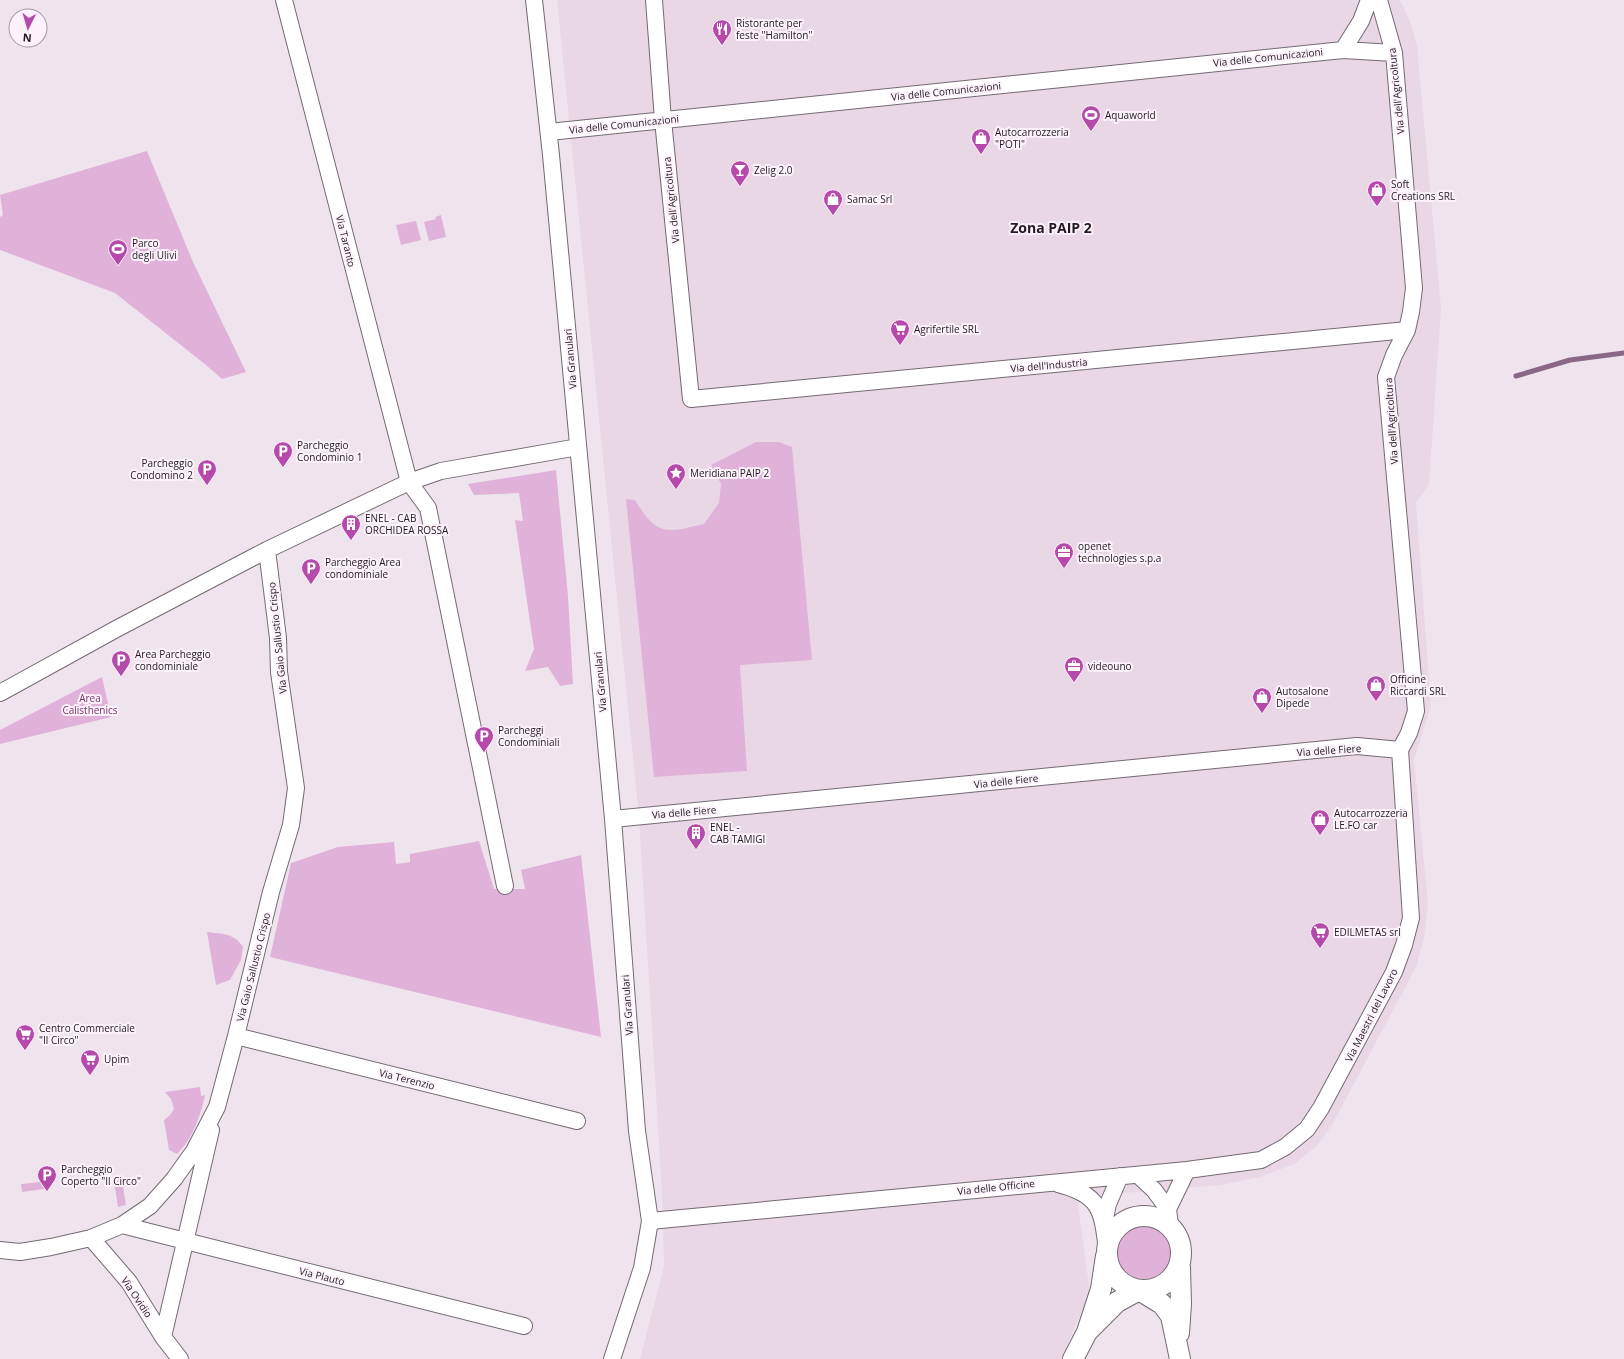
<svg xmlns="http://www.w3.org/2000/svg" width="1624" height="1359" font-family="'Open Sans',sans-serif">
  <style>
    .built { fill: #e9d7e6 }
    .green { fill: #e0b2d9 }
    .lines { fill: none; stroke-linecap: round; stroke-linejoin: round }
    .stream { stroke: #8a6885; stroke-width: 5 }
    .minor-casing { stroke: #746a72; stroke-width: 18 }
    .major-casing { stroke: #746a72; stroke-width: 22 }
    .minor { stroke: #fff; stroke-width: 16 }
    .major { stroke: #fff; stroke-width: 20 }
    .labels { text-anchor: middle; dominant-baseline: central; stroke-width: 4; stroke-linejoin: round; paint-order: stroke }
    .poi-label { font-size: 10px; fill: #201c1f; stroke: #fdf1fb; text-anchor: start }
    .street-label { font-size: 10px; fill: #201c1f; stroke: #fdf1fb }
    .park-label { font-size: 10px; fill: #71376b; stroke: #fdf1fb }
    .district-label { font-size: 14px; font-weight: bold; fill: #201c1f; stroke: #fdf1fb }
  </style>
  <rect width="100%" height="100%" fill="#efe4ed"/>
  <path class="built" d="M557,0H1400L1410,21L1417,46L1441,308L1429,485L1416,503L1431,706L1414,759L1428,904L1424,938L1416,967L1332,1125L1317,1146L1294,1164L1260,1177L1220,1185L1077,1197L1090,1293L1061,1359H640L664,1266L662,1193L639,817Z"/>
  <path class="green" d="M147,151L193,262L246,372L222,379L206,365L115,293L0,250V217L3,215L0,195Z
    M441,215L446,237L429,241L424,222L436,219L435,217Z
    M416,221L421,240L401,245L396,225Z
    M756,442H779L792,447L812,660L740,665L747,771L654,777L626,499L635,500C657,536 665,533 704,524L719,503L721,484L711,465Z
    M556,470L568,596L573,684L560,686L548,667L525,671L534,649L515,520L523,521L519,493L474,495L468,484Z
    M102,677L111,717L0,744V730Z
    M479,841L494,889H525L521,870L581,855L601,1037L270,957L291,863L338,847L394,842L396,864L410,862V854Z
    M207,932C223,934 234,933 243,947L241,960L230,980L216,985Z
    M200,1087L201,1096L205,1095C201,1115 192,1140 177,1154L169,1150L164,1120L170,1115L174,1109L171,1099L165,1092Z
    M122,1180L126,1205L118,1207L114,1181Z
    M50,1181L51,1188L22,1192L21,1184Z
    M1115 1253a30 30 0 1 1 60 0a30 30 0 1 1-60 0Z"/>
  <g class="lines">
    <path class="stream" d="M1516,376L1570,360L1624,353"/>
    <defs>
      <path id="minor" d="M284,0L409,482L428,508L505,886
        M534,0L551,155L613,819L637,1131L650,1221L642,1268L612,1359
        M654,0L663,120L691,399L1407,330
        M1369,0L1361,21L1343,50L1394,53
        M1379,0L1394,53L1414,288L1411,312L1407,330L1394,355L1386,377L1416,711L1409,733L1400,750
        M549,132L1343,50
        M0,693L118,628L267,550L409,482L441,471L578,447
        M613,819L1357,746L1400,750
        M236,1036L577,1121
        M1138,1175L1154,1190L1168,1209L1170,1225
        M1058,1184C1101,1195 1102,1210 1107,1250
        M1168,1209L1187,1170
        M650,1221L1187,1170L1261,1160L1285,1147L1307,1129L1321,1108L1394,972L1404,945L1411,918L1400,750
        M1104,1223L1108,1204L1120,1176
        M122,1225L524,1326
        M91,1238L129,1282L163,1337L180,1359
        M0,1250L20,1252L51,1247L91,1238L122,1225L150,1206L174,1179L194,1151L217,1107L236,1036L271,892L291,825L296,788L279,672L278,638L267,550
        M163,1337L211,1130"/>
      <path id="major" d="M1107 1253a37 37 0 1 1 74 0a37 37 0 1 1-74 0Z
        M1087,1332L1117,1302L1139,1290L1162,1304L1171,1316L1180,1359
        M1179,1333L1181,1304L1180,1267
        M1073,1359L1087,1332L1101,1289L1106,1256"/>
    </defs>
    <use href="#minor" class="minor-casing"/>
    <use href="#major" class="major-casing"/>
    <use href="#minor" class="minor"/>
    <use href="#major" class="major"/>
  </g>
  <defs>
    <symbol id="restaurant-pin" viewBox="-11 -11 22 30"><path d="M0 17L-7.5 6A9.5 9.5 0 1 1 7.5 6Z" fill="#b54aab" stroke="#fdf1fb"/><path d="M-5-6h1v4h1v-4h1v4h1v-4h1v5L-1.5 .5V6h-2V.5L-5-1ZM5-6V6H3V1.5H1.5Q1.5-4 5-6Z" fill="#fff"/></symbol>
    <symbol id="stadium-pin" viewBox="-11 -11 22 30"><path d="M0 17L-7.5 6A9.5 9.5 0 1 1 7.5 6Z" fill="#b54aab" stroke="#fdf1fb"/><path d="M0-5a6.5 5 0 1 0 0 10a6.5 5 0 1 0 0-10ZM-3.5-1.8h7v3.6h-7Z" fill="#fff"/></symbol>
    <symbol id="shop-pin" viewBox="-11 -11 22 30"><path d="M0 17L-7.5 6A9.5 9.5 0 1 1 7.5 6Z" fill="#b54aab" stroke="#fdf1fb"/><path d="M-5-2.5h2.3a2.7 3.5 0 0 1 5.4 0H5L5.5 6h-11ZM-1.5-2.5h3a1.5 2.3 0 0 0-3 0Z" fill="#fff"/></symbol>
    <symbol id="bar-pin" viewBox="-11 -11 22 30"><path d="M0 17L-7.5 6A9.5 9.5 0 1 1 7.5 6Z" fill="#b54aab" stroke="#fdf1fb"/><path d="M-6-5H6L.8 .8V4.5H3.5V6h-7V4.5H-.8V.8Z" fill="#fff"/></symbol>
    <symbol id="supermarket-pin" viewBox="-11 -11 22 30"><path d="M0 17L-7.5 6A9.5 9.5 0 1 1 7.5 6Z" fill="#b54aab" stroke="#fdf1fb"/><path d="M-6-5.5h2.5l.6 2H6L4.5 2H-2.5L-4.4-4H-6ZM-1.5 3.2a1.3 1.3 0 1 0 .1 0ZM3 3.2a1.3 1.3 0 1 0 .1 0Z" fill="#fff"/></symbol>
    <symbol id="parking-pin" viewBox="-11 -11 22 30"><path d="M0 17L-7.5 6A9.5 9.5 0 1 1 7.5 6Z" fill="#b54aab" stroke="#fdf1fb"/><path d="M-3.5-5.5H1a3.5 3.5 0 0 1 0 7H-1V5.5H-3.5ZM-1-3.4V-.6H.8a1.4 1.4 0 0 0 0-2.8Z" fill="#fff"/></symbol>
    <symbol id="sight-pin" viewBox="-11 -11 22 30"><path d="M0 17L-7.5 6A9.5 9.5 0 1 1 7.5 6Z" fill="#b54aab" stroke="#fdf1fb"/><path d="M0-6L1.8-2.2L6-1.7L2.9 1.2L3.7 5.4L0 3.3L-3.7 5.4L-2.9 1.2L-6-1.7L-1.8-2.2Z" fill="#fff"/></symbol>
    <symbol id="building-pin" viewBox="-11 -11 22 30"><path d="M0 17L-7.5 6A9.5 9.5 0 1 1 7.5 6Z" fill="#b54aab" stroke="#fdf1fb"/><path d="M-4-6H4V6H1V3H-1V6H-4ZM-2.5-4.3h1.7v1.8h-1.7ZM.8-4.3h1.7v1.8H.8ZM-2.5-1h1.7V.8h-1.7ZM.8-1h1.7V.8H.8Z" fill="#fff"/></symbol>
    <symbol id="office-pin" viewBox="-11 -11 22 30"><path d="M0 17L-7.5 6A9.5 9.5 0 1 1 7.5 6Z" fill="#b54aab" stroke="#fdf1fb"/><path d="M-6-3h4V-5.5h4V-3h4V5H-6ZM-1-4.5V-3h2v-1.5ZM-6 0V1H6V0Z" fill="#fff"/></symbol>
  </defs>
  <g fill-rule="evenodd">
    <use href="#restaurant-pin" x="711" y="18" width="22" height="30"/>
    <use href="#stadium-pin" x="1080" y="104" width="22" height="30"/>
    <use href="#shop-pin" x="970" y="127" width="22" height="30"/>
    <use href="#bar-pin" x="729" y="159" width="22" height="30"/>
    <use href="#shop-pin" x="1366" y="179" width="22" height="30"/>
    <use href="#shop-pin" x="822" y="188" width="22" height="30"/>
    <use href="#stadium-pin" x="107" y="238" width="22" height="30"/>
    <use href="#supermarket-pin" x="889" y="318" width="22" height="30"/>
    <use href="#parking-pin" x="272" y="440" width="22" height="30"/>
    <use href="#parking-pin" x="196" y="458" width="22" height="30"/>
    <use href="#sight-pin" x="665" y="462" width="22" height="30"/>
    <use href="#building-pin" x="340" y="513" width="22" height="30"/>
    <use href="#office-pin" x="1053" y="541" width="22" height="30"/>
    <use href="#parking-pin" x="300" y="557" width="22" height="30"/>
    <use href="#parking-pin" x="110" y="649" width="22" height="30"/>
    <use href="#office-pin" x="1063" y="655" width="22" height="30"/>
    <use href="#shop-pin" x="1365" y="674" width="22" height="30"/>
    <use href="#shop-pin" x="1251" y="686" width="22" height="30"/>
    <use href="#parking-pin" x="473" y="725" width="22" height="30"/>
    <use href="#shop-pin" x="1309" y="808" width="22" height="30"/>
    <use href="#building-pin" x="685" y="822" width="22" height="30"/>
    <use href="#supermarket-pin" x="1309" y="921" width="22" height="30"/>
    <use href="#supermarket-pin" x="14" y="1023" width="22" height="30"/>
    <use href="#supermarket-pin" x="79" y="1048" width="22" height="30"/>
    <use href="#parking-pin" x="36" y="1164" width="22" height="30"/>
  </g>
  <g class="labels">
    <g class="poi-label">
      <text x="736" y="23">Ristorante per<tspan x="736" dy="12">feste "Hamilton"</tspan></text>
      <text x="1105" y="115">Aquaworld</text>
      <text x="995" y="132">Autocarrozzeria<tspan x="995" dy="12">"POTI"</tspan></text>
      <text x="754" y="170">Zelig 2.0</text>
      <text x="1391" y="184">Soft<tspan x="1391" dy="12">Creations SRL</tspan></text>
      <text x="847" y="199">Samac Srl</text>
      <text x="132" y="243">Parco<tspan x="132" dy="12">degli Ulivi</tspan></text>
      <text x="914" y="329">Agrifertile SRL</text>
      <text x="297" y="445">Parcheggio<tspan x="297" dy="12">Condominio 1</tspan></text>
      <text x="193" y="463" text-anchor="end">Parcheggio<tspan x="193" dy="12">Condomino 2</tspan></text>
      <text x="690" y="473">Meridiana PAIP 2</text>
      <text x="365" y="518">ENEL - CAB<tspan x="365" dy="12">ORCHIDEA ROSSA</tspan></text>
      <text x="1078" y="546">openet<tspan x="1078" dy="12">technologies s.p.a</tspan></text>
      <text x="325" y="562">Parcheggio Area<tspan x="325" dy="12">condominiale</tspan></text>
      <text x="135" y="654">Area Parcheggio<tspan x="135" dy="12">condominiale</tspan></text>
      <text x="1088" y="666">videouno</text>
      <text x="1390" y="679">Officine<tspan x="1390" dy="12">Riccardi SRL</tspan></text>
      <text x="1276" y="691">Autosalone<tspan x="1276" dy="12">Dipede</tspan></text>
      <text x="498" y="730">Parcheggi<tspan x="498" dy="12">Condominiali</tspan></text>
      <text x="1334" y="813">Autocarrozzeria<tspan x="1334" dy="12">LE.FO car</tspan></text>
      <text x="710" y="827">ENEL -<tspan x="710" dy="12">CAB TAMIGI</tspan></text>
      <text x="1334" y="932">EDILMETAS srl</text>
      <text x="39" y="1028">Centro Commerciale<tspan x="39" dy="12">"Il Circo"</tspan></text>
      <text x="104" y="1059">Upim</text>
      <text x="61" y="1169">Parcheggio<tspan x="61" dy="12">Coperto "Il Circo"</tspan></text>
    </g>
    <g class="street-label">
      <text transform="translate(1268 57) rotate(-6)">Via delle Comunicazioni</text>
      <text transform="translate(946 91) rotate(-6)">Via delle Comunicazioni</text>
      <text transform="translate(1396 91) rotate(-96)">Via dell'Agricoltura</text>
      <text transform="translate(624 124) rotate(-6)">Via delle Comunicazioni</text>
      <text transform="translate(671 200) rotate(-96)">Via dell'Agricoltura</text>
      <text transform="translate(346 241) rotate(76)">Via Taranto</text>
      <text transform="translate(570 359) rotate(-95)">Via Granulari</text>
      <text transform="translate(1049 365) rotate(-5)">Via dell'Industria</text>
      <text transform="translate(1391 421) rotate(-94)">Via dell'Agricoltura</text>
      <text transform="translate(277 638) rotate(-96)">Via Gaio Sallustio Crispo</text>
      <text transform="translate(600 682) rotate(-95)">Via Granulari</text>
      <text transform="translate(1329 750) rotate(-4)">Via delle Fiere</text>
      <text transform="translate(1006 781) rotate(-6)">Via delle Fiere</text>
      <text transform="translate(684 812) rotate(-5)">Via delle Fiere</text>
      <text transform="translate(253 967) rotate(-76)">Via Gaio Sallustio Crispo</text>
      <text transform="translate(627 1005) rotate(-94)">Via Granulari</text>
      <text transform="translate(1371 1015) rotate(-63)">Via Maestri del Lavoro</text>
      <text transform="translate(407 1079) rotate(14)">Via Terenzio</text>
      <text transform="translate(996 1187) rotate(-6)">Via delle Officine</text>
      <text transform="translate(322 1276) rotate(14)">Via Plauto</text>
      <text transform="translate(137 1297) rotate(56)">Via Ovidio</text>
    </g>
    <g class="park-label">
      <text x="90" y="698">Area<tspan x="90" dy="12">Calisthenics</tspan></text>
    </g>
    <g class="district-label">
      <text x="1051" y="227">Zona PAIP 2</text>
    </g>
  </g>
  <g transform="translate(28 28) rotate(185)"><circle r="19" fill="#fdf1fb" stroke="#a59ca3"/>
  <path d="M0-3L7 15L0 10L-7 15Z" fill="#b54aab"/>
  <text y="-6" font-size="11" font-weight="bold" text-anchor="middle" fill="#201c1f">N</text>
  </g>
</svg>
